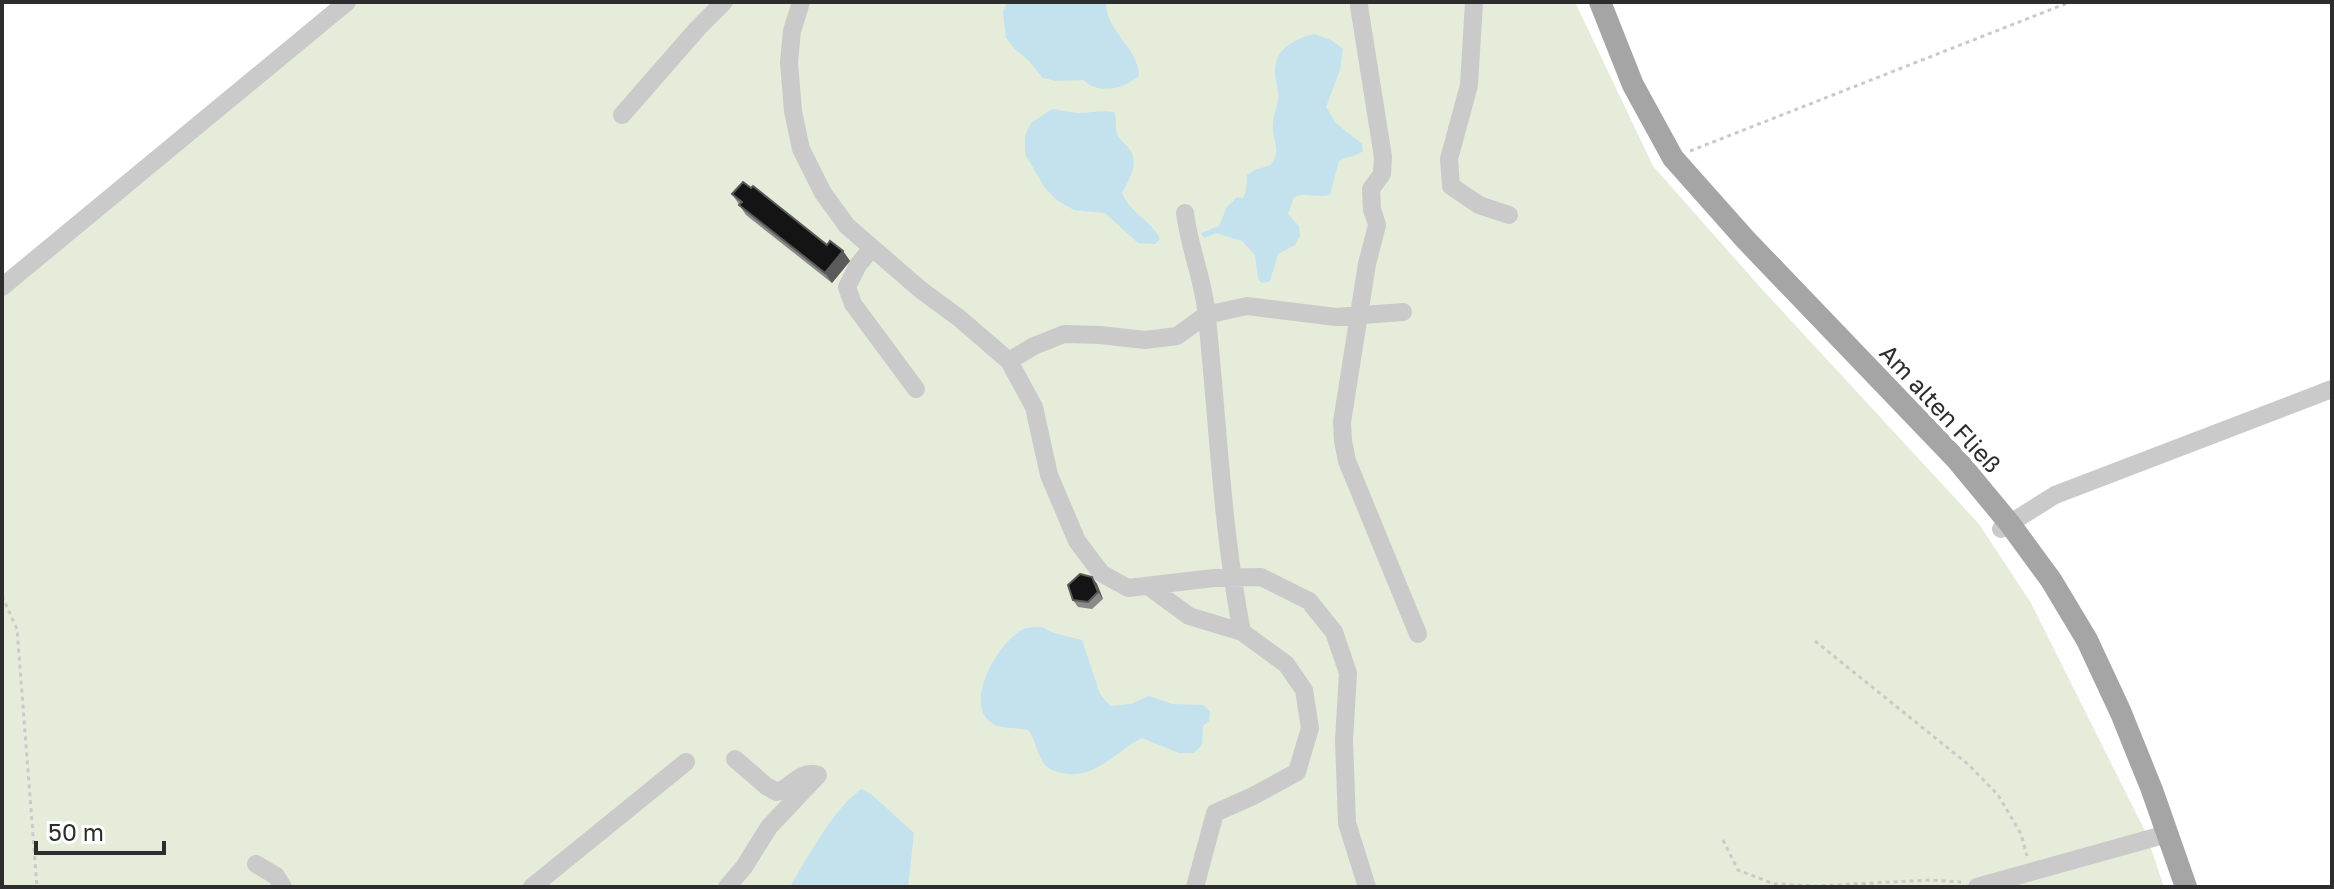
<svg xmlns="http://www.w3.org/2000/svg" width="2334" height="889" font-family="'Golos Text',sans-serif">
  <style>
    .green { fill: #e5ecd9 }
    .water { fill: #c3e2ee }
    .lines { fill: none; stroke-linecap: round; stroke-linejoin: round }
    .path { stroke: #cacaca; stroke-width: 3; stroke-dasharray: 4 4; stroke-linecap: butt }
    .minor { stroke: #cacaca; stroke-width: 18 }
    .major { stroke: #a5a5a5; stroke-width: 22 }
    .wall { fill: #8a8a8a }
    .shaded-wall { fill: #5a5a5a }
    .building { fill: #141414; stroke: #5a5a5a; stroke-width: 2 }
    .labels { text-anchor: middle; dominant-baseline: central; stroke-width: 8; stroke-linejoin: round; paint-order: stroke }
    .street-label { font-size: 24px; fill: #2d2d2d; stroke: #fff }
  </style>
  <rect width="100%" height="100%" fill="#fff"/>
  <path class="green" d="M356,2H1575L1653,166L1760,287L1979,524L2031,603L2145,831L2164,887H2V293Z"/>
  <path class="water" d="M1007,2H1106C1106,33 1138,46 1139,76C1122,89 1100,95 1083,80L1056,81L1043,78L1029,61L1015,49L1006,38L1003,12Z
    M1314,34L1331,40L1343,49L1340,70L1326,107L1336,123L1362,144L1363,151C1355,157 1347,156 1339,161L1330,195C1317,198 1306,192 1294,197L1288,214L1299,226L1300,236L1295,245L1278,254L1270,281L1262,283L1258,279L1255,255L1242,241L1216,233L1204,238L1201,233L1219,226L1227,207L1237,197L1243,198L1246,190L1247,175L1255,170L1271,165C1281,149 1274,146 1273,130C1272,119 1276,111 1278,100C1279,91 1276,83 1275,75C1274,49 1292,40 1314,34Z
    M1052,109C1061,110 1071,113 1079,113C1091,113 1102,110 1114,112C1117,119 1115,123 1116,130C1117,137 1123,142 1127,146C1141,161 1130,178 1122,193C1130,213 1151,220 1160,239L1155,244L1138,243L1105,213L1074,210L1058,201L1045,188L1025,154V135L1031,123Z
    M1042,627L1054,633L1082,640L1100,694L1110,706L1131,704L1149,696L1173,704L1203,705L1210,711L1209,721L1203,726L1202,745L1194,753H1179L1142,738C1117,750 1094,781 1062,773C1055,771 1050,770 1045,765C1037,755 1036,740 1028,730C1016,727 1003,730 992,723C962,704 999,640 1024,629C1029,627 1037,627 1042,627Z
    M862,789L871,794L914,833L908,887H790C806,859 836,805 862,789Z"/>
  <g class="lines">
    <path class="path" d="M1690,151L2070,2
      M2,596L17,629L37,887
      M1815,641L1969,765L1998,795L2021,834L2027,856
      M1723,840L1738,870L1774,884L1816,886L1931,880L1961,882"/>
    <path class="minor" d="M801,2L792,31L789,62L793,111L801,149L823,193L847,226L921,290L959,318L1009,361L1034,407L1049,475L1077,541L1101,573L1128,588L1214,578L1261,577L1309,601L1334,632L1348,673L1344,740L1347,823L1367,887
      M1474,2L1469,85L1449,159L1451,186L1479,205L1509,215
      M1359,6L1383,157L1382,174L1371,189L1372,209L1377,225L1367,264L1342,422L1343,441L1347,461L1418,634
      M622,115L698,28L724,2
      M1185,213C1189,246 1202,276 1206,309C1218,416 1221,526 1242,632
      M872,248L858,265L847,287L853,304L916,389
      M2,287L347,2
      M1009,361L1034,346L1064,334L1100,335L1145,340L1177,336L1206,315L1247,306L1336,317L1403,312
      M2001,529L2055,495L2332,389
      M1148,586L1189,616L1242,632L1286,664L1304,690L1310,728L1297,772L1253,796L1215,813L1195,887
      M256,864L276,876L283,887
      M532,887L686,762
      M727,887L744,867L769,827L818,775C799,770 793,787 777,792L766,786L735,759
      M1977,887L2167,834"/>
    <path class="major" d="M1600,2L1633,85L1673,158L1745,239L1957,460L2010,524L2051,580L2087,640L2121,713L2152,790L2186,887"/>
  </g>
  <path class="wall" d="M732,194L827,245L843,251L850,261L832,283L746,215Z
    M1092,577L1097,584L1103,599L1092,609L1078,607L1073,600Z"/>
  <path class="shaded-wall" d="M843,251L850,261L832,283L825,273Z
    M1092,577L1097,584L1103,599L1098,592Z"/>
  <path class="building" d="M743,182L751,188L753,186L827,245L830,241L843,251L825,273L739,205L742,202L732,194Z
    M1080,574L1092,577L1098,592L1088,602L1073,600L1068,585Z"/>
  <g class="labels">
    <g class="street-label">
      <text transform="translate(1941 408) rotate(47)">Am alten Fließ</text>
    </g>
  </g>
  <rect width="2334" height="889" fill="none" stroke="#2d2d2d" stroke-width="8"/>
  <path d="M36 841v12h128v-12" fill="none" stroke="#2d2d2d" stroke-width="4"/>
  <text x="48" y="841" font-size="24" fill="#2d2d2d" stroke="#ffffff" stroke-width="6" paint-order="stroke">50 m</text>
</svg>
